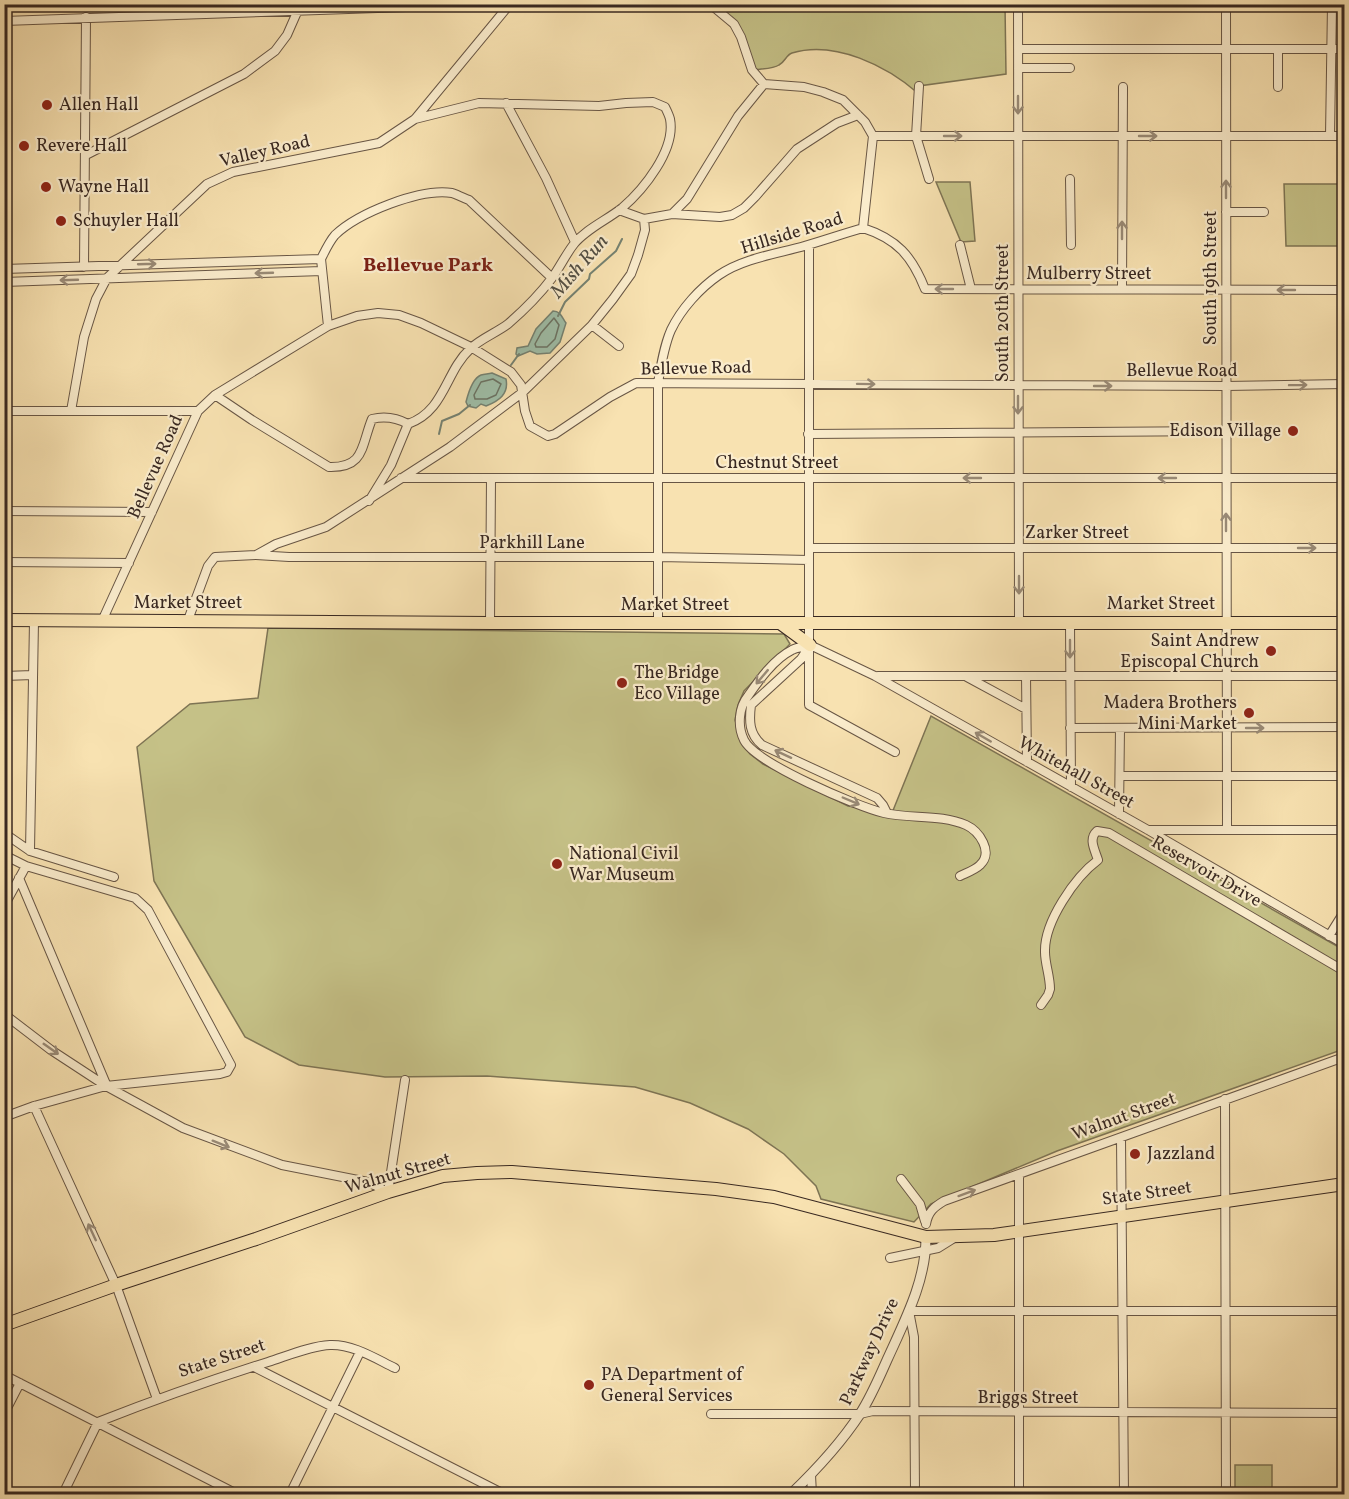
<svg xmlns="http://www.w3.org/2000/svg" width="1349" height="1499" font-family="Vollkorn,serif">
  <style>
    .green { fill: #c5c187; stroke: #7e7454; stroke-width: 1.5 }
    .water { fill: #9ebea8; stroke: #758272; stroke-width: 1.5 }
    .lines { fill: none; stroke-linecap: round; stroke-linejoin: round }
    .shore { stroke: #6b7364; stroke-width: 1.5 }
    .stream { stroke: #758272; stroke-width: 2 }
    .minor-casing { stroke: #685645; stroke-width: 10 }
    .tertiary-casing { stroke: #685645; stroke-width: 11 }
    .primary-casing { stroke: #382821; stroke-width: 14 }
    .minor { stroke: #faeccc; stroke-width: 8 }
    .tertiary { stroke: #faeccc; stroke-width: 9 }
    .primary { stroke: #f8e2b1; stroke-width: 12 }
    .oneway { stroke: #998a76 }
    .poi-dot { fill: #8f2418; stroke: #faeccc; stroke-width: 2 }
    .labels { text-anchor: middle; dominant-baseline: central; stroke-width: 4.5; stroke-linejoin: round; paint-order: stroke }
    .poi-label { font-size: 18px; fill: #382821; stroke: #faeccc; text-anchor: start }
    .street-label { font-size: 18px; fill: #382821; stroke: #faeccc }
    .neighbourhood-label { font-size: 20px; font-weight: bold; fill: #7a1f14; stroke: #faeccc }
    .water-label { font-size: 20px; font-style: italic; fill: #524e43; stroke: #faeccc }
  </style>
  <rect width="100%" height="100%" fill="#f8e2b1"/>
  <filter id="stains"><feTurbulence type="fractalNoise" baseFrequency=".00333" numOctaves="4"/><feColorMatrix values="0 0 0 0 .2 0 0 0 0 .09 0 0 0 0 .02 0 0 0 .5 -.17"/></filter>
  <radialGradient id="worn" r=".72"><stop offset=".6" stop-color="#630" stop-opacity="0"/><stop offset="1" stop-color="#630" stop-opacity=".3"/></radialGradient>
  <path class="green" d="M710,5H1005L1006,74L919,86V94C887,66 835,40 792,53C786,55 785,62 779,65C773,69 760,69 752,70L741,37Z
    M936,182H970L975,241L961,242Z
    M1284,184H1344V246H1286Z
    M268,628L784,634L790,644L744,691L738,705L735,720L742,744L750,754L763,764L848,806L892,813L931,716L1344,950V1049L1057,1151L931,1204L914,1222L821,1199L816,1186L784,1154L748,1129L690,1103L635,1087L487,1076L385,1077L299,1065L245,1037L154,881L137,747L190,704L258,698Z
    M1235,1465H1272V1494H1235Z"/>
  <path class="water" d="M553,311C561,311 562,318 566,323L560,342L550,353L537,354L530,351L518,356L516,354L517,348L528,346L536,329Z
    M492,373L506,379C509,394 499,401 486,406L481,404L476,408L468,406L466,402C468,394 473,378 481,375C485,374 488,374 492,373Z"/>
  <g class="lines">
    <path class="shore" d="M554,318L559,325L555,339L547,347H536L535,344L541,333Z
      M493,379L501,384L496,395L487,399H475L474,395L481,382Z"/>
    <path class="stream" d="M558,316L565,302L589,279L590,274L616,251L622,239
      M511,365L519,354
      M439,434L442,421L459,414L470,405"/>
    <defs>
      <path id="minor" d="M710,4L734,24L741,37L752,70L764,84L804,87L823,92L843,100L865,122L873,136L863,228
        M1018,4L1019,622
        M1226,4L1227,829
        M4,21L494,4
        M1018,49H1344
        M1018,68H1070
        M919,86L916,136L929,179
        M1278,87V49
        M506,103L546,178L575,242
        M873,136H1344
        M1330,136L1332,4
        M86,155L244,74L275,51L287,35L298,10
        M1070,179L1071,245
        M619,210L644,219L672,214L720,217L732,215L744,208L755,197L797,149L837,123L858,115
        M1226,212H1264
        M672,214L687,199L738,116L764,84
        M863,228C897,239 912,256 925,289L1344,290
        M809,245V705L895,752
        M960,245L971,289
        M84,267L86,17
        M4,269L321,259
        M4,282L322,271
        M1122,289L1123,87
        M592,325L619,346
        M328,326L321,259C325,251 329,242 335,235C358,213 420,188 452,193C458,195 464,198 469,200L552,278
        M215,395L252,420L329,467C365,468 361,446 372,419C384,416 397,418 408,424
        M4,411H198
        M71,411L84,337L96,299L107,278L207,184L233,172L379,143L415,119L510,4
        M808,434L1225,431
        M401,478H1344
        M369,501L391,465L408,424C445,411 445,372 470,349C480,339 496,333 508,324C523,311 540,294 552,278C560,267 566,254 574,244C586,229 607,220 622,208C643,190 676,150 670,119C669,115 667,111 665,107L653,102L626,103L599,106L479,103L415,119
        M4,511L152,512
        M809,548H1344
        M256,555L289,557H658L809,560
        M4,562L129,563
        M188,620L208,566L215,557L256,555L276,544L326,527L450,447L523,392L592,325L613,299L631,274L638,255L645,230L644,219
        M102,621L198,411L215,395L328,326L357,316L378,313L399,315L421,323L471,347L511,372L521,385L525,411L530,426L548,436L555,434L610,397L636,383L1226,386L1344,384
        M658,622V383C661,365 664,346 671,330C681,309 700,288 719,275C742,259 775,254 801,247C822,241 842,234 863,228
        M1070,622L1071,787
        M490,623L491,478
        M810,645L875,676L1148,830L1344,944
        M810,645C804,647 797,647 792,650C774,659 759,680 748,696C739,707 737,726 744,740C755,763 858,807 884,813C911,819 941,814 966,825C979,831 994,852 980,865C975,870 966,873 960,876
        M809,647L801,659L751,705C749,721 749,734 762,745L877,798L883,805L887,813
        M4,676L33,675
        M878,676H1344
        M1026,676L1027,762
        M967,677L1026,709
        M1070,728L1344,727
        M1120,776H1344
        M1119,814L1120,728
        M1148,830H1344
        M4,833L30,851L114,877
        M30,851L34,621
        M4,855L26,866L135,898L148,910L231,1065L227,1072L220,1074L106,1086L34,1106L4,1117
        M19,878L106,1084
        M4,906L26,866
        M1329,936L1344,912
        M1041,1005L1048,995L1050,989C1050,976 1045,964 1045,952C1044,922 1075,877 1098,860C1095,850 1088,839 1097,831L1109,833L1344,971
        M4,1014L51,1050L106,1086L183,1128L282,1165L368,1182L388,1192L405,1080
        M1225,1099L1226,1494
        M34,1106L116,1285L157,1399
        M1121,1138L1124,1494
        M901,1179L920,1204L925,1221
        M926,1224C928,1212 934,1207 944,1201L1344,1057
        M890,1258L938,1248L954,1238
        M254,1367L504,1494
        M4,1375L237,1494
        M4,1414L20,1383
        M711,1414H860L873,1411L1344,1413
        M811,1475L812,1494
        M63,1494L98,1422C154,1400 211,1380 268,1362C287,1356 310,1346 330,1345C353,1344 376,1359 395,1368
        M290,1494L360,1352
        M915,1494L914,1337L909,1311H1344
        M1019,1494V1174"/>
      <path id="tertiary" d="M791,1494C816,1470 841,1443 860,1414C871,1397 879,1378 887,1360C905,1320 926,1281 926,1237"/>
      <path id="primary" d="M4,620L490,623H1344
        M780,623L810,645
        M4,1325L116,1285L256,1239L388,1192L443,1176L477,1173L512,1172L716,1189L774,1197L926,1237L994,1235L1344,1184"/>
    </defs>
    <use href="#minor" class="minor-casing"/>
    <use href="#tertiary" class="tertiary-casing"/>
    <use href="#primary" class="primary-casing"/>
    <use href="#minor" class="minor"/>
    <use href="#tertiary" class="tertiary"/>
    <use href="#primary" class="primary"/>
  </g>
  <defs><path id="oneway-shaft" d="M-6 0H5M1.5-3L5.5 0L1.5 3" fill="none" stroke-width="1.6" stroke-linecap="round" stroke-linejoin="round" transform="scale(1.5)"/></defs>
  <g class="oneway">
    <use href="#oneway-shaft" transform="translate(1018 105) rotate(90)"/>
    <use href="#oneway-shaft" transform="translate(953 136)"/>
    <use href="#oneway-shaft" transform="translate(1148 136)"/>
    <use href="#oneway-shaft" transform="translate(1226 189) rotate(-90)"/>
    <use href="#oneway-shaft" transform="translate(1122 230) rotate(-90)"/>
    <use href="#oneway-shaft" transform="translate(147 264) rotate(-2)"/>
    <use href="#oneway-shaft" transform="translate(264 273) rotate(178)"/>
    <use href="#oneway-shaft" transform="translate(69 280) rotate(178)"/>
    <use href="#oneway-shaft" transform="translate(944 289) rotate(-180)"/>
    <use href="#oneway-shaft" transform="translate(1286 290) rotate(-180)"/>
    <use href="#oneway-shaft" transform="translate(866 384) rotate(1)"/>
    <use href="#oneway-shaft" transform="translate(1298 385) rotate(-1)"/>
    <use href="#oneway-shaft" transform="translate(1103 386)"/>
    <use href="#oneway-shaft" transform="translate(1018 405) rotate(90)"/>
    <use href="#oneway-shaft" transform="translate(972 478) rotate(180)"/>
    <use href="#oneway-shaft" transform="translate(1167 478) rotate(180)"/>
    <use href="#oneway-shaft" transform="translate(1226 522) rotate(-90)"/>
    <use href="#oneway-shaft" transform="translate(1307 548)"/>
    <use href="#oneway-shaft" transform="translate(1019 585) rotate(90)"/>
    <use href="#oneway-shaft" transform="translate(1070 649) rotate(90)"/>
    <use href="#oneway-shaft" transform="translate(762 677) rotate(130)"/>
    <use href="#oneway-shaft" transform="translate(1255 728)"/>
    <use href="#oneway-shaft" transform="translate(983 737) rotate(-150)"/>
    <use href="#oneway-shaft" transform="translate(783 754) rotate(-155)"/>
    <use href="#oneway-shaft" transform="translate(851 801) rotate(23)"/>
    <use href="#oneway-shaft" transform="translate(51 1049) rotate(35)"/>
    <use href="#oneway-shaft" transform="translate(221 1144) rotate(22)"/>
    <use href="#oneway-shaft" transform="translate(967 1193) rotate(-20)"/>
    <use href="#oneway-shaft" transform="translate(92 1232) rotate(-115)"/>
  </g>
  <g class="poi-dot">
    <circle cx="47" cy="105" r="6"/>
    <circle cx="24" cy="146" r="6"/>
    <circle cx="46" cy="187" r="6"/>
    <circle cx="61" cy="221" r="6"/>
    <circle cx="1293" cy="431" r="6"/>
    <circle cx="1271" cy="651" r="6"/>
    <circle cx="622" cy="683" r="6"/>
    <circle cx="1249" cy="713" r="6"/>
    <circle cx="557" cy="864" r="6"/>
    <circle cx="1135" cy="1154" r="6"/>
    <circle cx="589" cy="1385" r="6"/>
  </g>
  <g class="labels">
    <g class="poi-label">
      <text x="59" y="105">Allen Hall</text>
      <text x="36" y="146">Revere Hall</text>
      <text x="58" y="187">Wayne Hall</text>
      <text x="73" y="221">Schuyler Hall</text>
      <text x="1281" y="431" text-anchor="end">Edison Village</text>
      <text x="1259" y="641" text-anchor="end">Saint Andrew<tspan x="1259" dy="21">Episcopal Church</tspan></text>
      <text x="634" y="673">The Bridge<tspan x="634" dy="21">Eco Village</tspan></text>
      <text x="1237" y="703" text-anchor="end">Madera Brothers<tspan x="1237" dy="21">Mini Market</tspan></text>
      <text x="569" y="854">National Civil<tspan x="569" dy="21">War Museum</tspan></text>
      <text x="1147" y="1154">Jazzland</text>
      <text x="601" y="1375">PA Department of<tspan x="601" dy="21">General Services</tspan></text>
    </g>
    <g class="street-label">
      <text transform="translate(265 152) rotate(-13)">Valley Road</text>
      <text transform="translate(792 234) rotate(-17)">Hillside Road</text>
      <text x="1089" y="274">Mulberry Street</text>
      <text transform="translate(1211 278) rotate(-90)">South 19th Street</text>
      <text transform="translate(1003 313) rotate(-90)">South 20th Street</text>
      <text transform="translate(696 369) rotate(-1)">Bellevue Road</text>
      <text x="1182" y="371">Bellevue Road</text>
      <text x="777" y="463">Chestnut Street</text>
      <text transform="translate(156 467) rotate(-66)">Bellevue Road</text>
      <text x="1077" y="533">Zarker Street</text>
      <text x="532" y="543">Parkhill Lane</text>
      <text x="188" y="603">Market Street</text>
      <text x="1161" y="604">Market Street</text>
      <text x="675" y="605">Market Street</text>
      <text transform="translate(1076 773) rotate(29)">Whitehall Street</text>
      <text transform="translate(1206 872) rotate(30)">Reservoir Drive</text>
      <text transform="translate(1124 1117) rotate(-20)">Walnut Street</text>
      <text transform="translate(398 1174) rotate(-16)">Walnut Street</text>
      <text transform="translate(1147 1194) rotate(-8)">State Street</text>
      <text transform="translate(870 1352) rotate(-65)">Parkway Drive</text>
      <text transform="translate(222 1359) rotate(-18)">State Street</text>
      <text x="1028" y="1398">Briggs Street</text>
    </g>
    <g class="neighbourhood-label">
      <text x="428" y="266">Bellevue Park</text>
    </g>
    <g class="water-label">
      <text transform="translate(580 267) rotate(-49)">Mish Run</text>
    </g>
  </g>
  <rect width="1349" height="1499" fill="none" stroke="#f8e2b1" stroke-width="24"/>
  <rect x="6" y="6" width="1337" height="1487" fill="none" stroke="#382821" stroke-width="3"/>
  <rect x="12" y="12" width="1325" height="1475" fill="none" stroke="#382821" stroke-width="1.5"/>
  <rect width="100%" height="100%" filter="url(#stains)"/>
  <rect width="100%" height="100%" fill="url(#worn)"/>
</svg>
